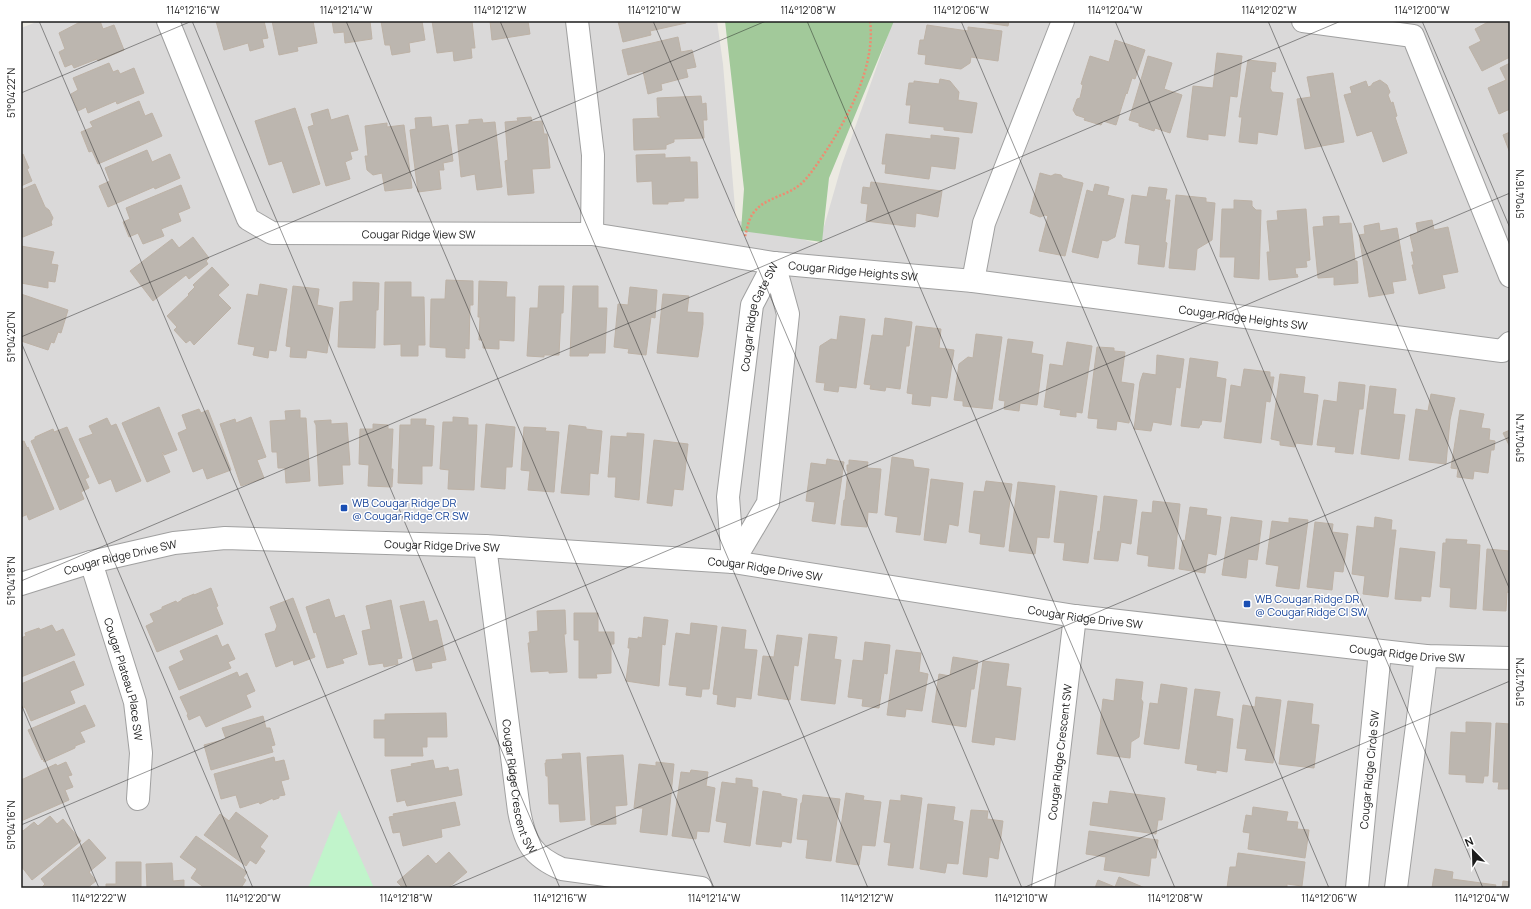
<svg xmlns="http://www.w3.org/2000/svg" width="1531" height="909" font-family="Manrope,sans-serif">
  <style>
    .residential { fill: #dad9d9 }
    .forest { fill: #a2c99a }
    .park { fill: #c1f4cb }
    .building { fill: #bcb6af; stroke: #bdb2a6 }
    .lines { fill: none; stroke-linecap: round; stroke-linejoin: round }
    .minor-casing { stroke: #a0a0a0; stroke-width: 24 }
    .path { stroke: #ee8c71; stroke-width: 2.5; stroke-dasharray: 2 2; stroke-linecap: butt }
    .minor { stroke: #fff; stroke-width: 22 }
    .ticks { fill: none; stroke: #1c1c1c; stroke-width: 1; stroke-opacity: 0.45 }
    .transit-dot { fill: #1a4fb4; stroke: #fff; stroke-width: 1.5 }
    .labels { text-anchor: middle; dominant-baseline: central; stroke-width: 3; stroke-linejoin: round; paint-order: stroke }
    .street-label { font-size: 11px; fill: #1c1c1c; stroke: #fff }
    .transit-label { font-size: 11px; fill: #164399; stroke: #fff; text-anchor: start }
    .neatline { fill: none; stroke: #1c1c1c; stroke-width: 1.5 }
    .ticks-label { font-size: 10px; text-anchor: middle; fill: #1c1c1c }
  </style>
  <rect width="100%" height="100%" fill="#eceae2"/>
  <path class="residential" d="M39,21H717L723,64L736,220L819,244L842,164L893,21H1510V888H21V28Z"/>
  <path class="forest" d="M725,21H894L829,178L822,242L741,231L744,189Z"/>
  <path class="park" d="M339,810L374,888H308Z"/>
  <path class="building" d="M82,21H100L103,29L114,25L124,50L98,61L97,59L74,68L72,64L65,67L59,52L65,49L59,33Z
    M216,21H264L268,38L262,39L264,47L250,51L248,43L224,50Z
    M272,21H313L317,43L297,47L298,51L279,55Z
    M332,21H370L372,39L345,43L344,32L334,33Z
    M381,21H422L425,40L409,43L410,52L392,55L390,45H385Z
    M432,21H472L475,48H471L472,58L454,61L453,51L437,53Z
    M490,21H528L530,34L492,40Z
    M618,21H686V23L650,31L651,35L623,42Z
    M974,21H1009L1008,26Z
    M1490,21H1510V57L1482,71L1469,47L1481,41L1475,29Z
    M927,25L968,31V27L1002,31L998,61L971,57L970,63L961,69L925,64L926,55L918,54L920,40H924Z
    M678,37L681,52L692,50L696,67L686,69L688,77L661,84L662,90L648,94L643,71L628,75L622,50Z
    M1115,40L1145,50L1135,79L1132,78L1127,94L1126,93L1116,125L1103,121L1101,125L1084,120L1085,118L1076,115L1073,110L1077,99L1080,98L1083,85L1081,84L1090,56L1109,62Z
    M1217,53L1242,56L1237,97L1230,96L1225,136L1208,134V140L1187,137L1193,86L1213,88Z
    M1148,56L1172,63L1164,89L1182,95L1170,133L1155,128L1154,131L1139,126V123L1129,120Z
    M1248,60L1276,63L1275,72L1272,71L1270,88L1272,92L1283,93L1277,135L1258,132L1257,144L1239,142L1242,117H1239Z
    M109,63L113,72L118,70L120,74L134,68L144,93L117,104L116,101L88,113L86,107L78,111L71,94L78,90L73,78Z
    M1510,63V109L1499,114L1488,88L1506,80L1500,68Z
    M1333,73L1344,142L1305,149L1297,99L1311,97L1307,77Z
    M940,79L950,81L959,92L958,100L977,103L972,133L944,130V127L909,123L911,105H906L909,83H914V81L939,84Z
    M1380,80L1387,85L1390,92L1388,95L1391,103L1393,102L1397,116L1395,117L1407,153L1383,162L1372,131L1357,136L1344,95L1352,93L1350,87L1366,81L1368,87L1371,86L1373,83Z
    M701,96L702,104L706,103L707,120H703L704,138L674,139V142L666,145V149L634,150L633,119L660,118V116H658L657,98Z
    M139,101L145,116L152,113L162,136L98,164L92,151L89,152L81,132L93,127L90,122Z
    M295,108L320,184L293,193L282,161L269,165L255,121Z
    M328,109L331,120L348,115L358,150L350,152L352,159L345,162L350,179L326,186L308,127L314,125L311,114Z
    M431,117L432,127L448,125L453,161L443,163L444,170H439L441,189L418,192L410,130L416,129L415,118Z
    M531,117L532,122L542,121L544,134H547L550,168L532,169L534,193L508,195L505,161L508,160L505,122L518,121L517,118Z
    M482,119L483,123L495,122L502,187L477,190L475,174L461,177L456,125L469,124V120Z
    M387,123V127L404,125L412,188L385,191L382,173L373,175L367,170L365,156H368L365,126Z
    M1510,132V153L1503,135Z
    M886,134L931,139V135L959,138L955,169L931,166L929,179L885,173L886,164H882Z
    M147,150L152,162L170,154L180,178L155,189L154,187L108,207L99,186L110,181L105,168Z
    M23,154L29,168L27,169L32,181L21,186V155Z
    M665,154V158L690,157V162H697L698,198H684V201L668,202V204H653L652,181L637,182L636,155Z
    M1040,173L1051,176L1055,174L1061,175L1063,178L1083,183L1065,256L1039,251L1048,216L1045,215L1040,217L1030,213Z
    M871,182L942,191L938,217L916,213L915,227L866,221L868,204L861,203L863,187L870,188Z
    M35,184L45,207L49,210L53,218L51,222L52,225L23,237L21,236V190Z
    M1095,184L1109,187L1107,195L1124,199L1115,237L1107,241L1102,240L1098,258L1072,252L1087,190L1093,192Z
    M181,185L190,208L178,213L181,221L161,229L164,236L143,244L138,233L129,237L123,222L130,219L126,208Z
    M1149,187L1167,189L1165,200H1170L1165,242L1167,243L1164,267L1138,264L1140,245L1125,243L1132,195L1147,197Z
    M1176,195L1206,198V202L1215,203L1212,240L1197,249L1195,270L1169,268Z
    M1234,200L1252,201V206L1256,210H1261L1259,279L1234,277L1235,257H1220L1222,209H1234Z
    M1306,209L1310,260L1306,261L1307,267L1295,268L1296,275L1297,274L1298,277L1269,280L1267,252H1270L1267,221L1278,220L1277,211Z
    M1339,216V224L1351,223L1355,261H1357L1358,283L1334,285V277L1318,278L1313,227L1324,226L1323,217Z
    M1432,220L1434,230L1448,227L1458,272L1442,275L1445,288L1419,294L1412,265H1414L1411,252H1414L1410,235L1418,233L1416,223Z
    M1379,223L1380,231L1397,228L1406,280L1392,282L1394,293L1369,297L1359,235L1365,234L1364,226Z
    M193,237L209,258L206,261L208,264L189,279L186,275L153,301L130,271L172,239L179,248Z
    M21,246L54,252L51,264L58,265L55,282L48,281V288L21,283Z
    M212,267L229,285L218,295L231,308L194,345L190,340L186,343L174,330L177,327L167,316L189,295L188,294L195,287L193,285Z
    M446,280L473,281V305H470L469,349L465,348V358L446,357V348L430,347L431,299H445Z
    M479,281L507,282L506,297H515L514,341L499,340V349L483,348V340H479L480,317H478Z
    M353,282L379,283L378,310H376L375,348L338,347L340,302L353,301Z
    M385,282H411V297H424L425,345H418V356H401V344L384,345Z
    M260,284L287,289L276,351L269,350L268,358L253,355L255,347L238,344L247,294L258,296Z
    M293,286L319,289L317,305L333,308L327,353L307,350L306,358L290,357L291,347L286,346Z
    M539,286H564L563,313H561L559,355H544V357L527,356L530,308H538Z
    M573,286H598V308H607L605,353H589L588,356H570Z
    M630,287L657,290L655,318L651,317L646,355L628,353L629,349L614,347L618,304L628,305Z
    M21,294L68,310L61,333L58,332L54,343L51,342L48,350L21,341Z
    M663,294L689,296L687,312L703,313V324L698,357L657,353Z
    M840,316L865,319L856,388L839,386L838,392L824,390L825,383L816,382L820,346L831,339L837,340Z
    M885,318L912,322L909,346H906L900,389L886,387L885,391L870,389L871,385L864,384L872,335L883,336Z
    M916,326L941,329L939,348L954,350L947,398L931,396L930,406L912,404L913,394L907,393Z
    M976,334L1002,337L992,409L963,406V401L954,400L959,364L968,357L973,358Z
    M1008,339L1033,342L1031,353L1043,355L1037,405L1020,403L1019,411L1004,409L1005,401L999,400Z
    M1067,342L1092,346L1082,413L1076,412V417L1060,415L1061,410L1044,407L1050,364L1063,366Z
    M1097,347L1114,348V351L1125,352L1121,382L1134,384L1129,423L1117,421L1116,430L1097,428L1098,419L1088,418Z
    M1157,355L1184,359L1180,388L1176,387L1171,425L1153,422L1151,431L1134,429L1140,382L1143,373L1156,375Z
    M1190,358L1218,362L1216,377L1226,379L1221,422L1202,420L1201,425H1200L1199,428L1181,426Z
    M1244,369L1270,372V377H1274L1270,402L1266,401L1261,443L1224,438L1231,385L1241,387Z
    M1280,374L1305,377L1303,393L1318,395L1312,445L1296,443L1295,447L1280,445V441L1271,439Z
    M1339,382L1365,385L1363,409H1359L1353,454L1335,452L1336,447L1317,445L1324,400L1337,402Z
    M1370,386L1396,389L1393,414L1405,415L1399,459L1361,454Z
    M1431,394L1455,398L1450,420L1446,464L1409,460L1416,409L1428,411Z
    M159,407L177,450L164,455L163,452L162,453L170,472L147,482L122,423Z
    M199,409L201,413L208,410L231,470L207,479L203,468L193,472L178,433L187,429L182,415Z
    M300,410V418H306L310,481L286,483L285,468H278L277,452H272L270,421L286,420L285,411Z
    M1460,410L1484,414L1481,428L1490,429L1489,440L1495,441L1494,450H1491L1488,473L1474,471L1473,479L1457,477L1458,469L1451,468Z
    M251,417L266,457L257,460L264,478L241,486L220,424L235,419L236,423Z
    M453,417L468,418V425H477L474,490L448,489L449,470L440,469L443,422H453Z
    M107,418L111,426L116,424L141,481L116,492L111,479L99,484L79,439L93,434L89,426Z
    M411,419H426L425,425L434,426L432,466H422V484L398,483L400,425H411Z
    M331,420V424L347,423L350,465H342L343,484L319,486L316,425L314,421Z
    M373,424L388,425V429H393L391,469H393L392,487L368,486L369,465L359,464L360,429H373Z
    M486,424L515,427L512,467H506L505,489L481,487Z
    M569,425L586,427V429L602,431L598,474L590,473L589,495L561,493Z
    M67,427L89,477L85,479L89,488L81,492L84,499L60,510L31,441L35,439V437L53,429L54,432Z
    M524,427L546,428L545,431L559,432L554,492L528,490L530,471L521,470Z
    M1510,430V447L1503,433Z
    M627,433L644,434L639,500L615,497L616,477H608L611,436L627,437Z
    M654,440L688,444L683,490L674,489L672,506L647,503Z
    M24,441L27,448L28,447L54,509L29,520L26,513H25L26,515L21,517V442Z
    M892,457L913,460L914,467L929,469L920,535L896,532L898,517L885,515Z
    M827,459L844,462L835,524L812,521L815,502L806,501L811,463L826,465Z
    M849,460L868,462L867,468L881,469L877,513L868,512L867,527L841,525L844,500H845L848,471H847V465H849Z
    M931,479L963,483L958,526L949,524L946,543L924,540Z
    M986,481L1012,484L1004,547L980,544L981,534L969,532L974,491L984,492Z
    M1018,482L1055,486L1049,538L1037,537L1035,554L1009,551Z
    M1060,491L1097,496L1088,563L1063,560L1065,543L1054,542Z
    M1104,496L1137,500L1131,544L1121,542L1118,561L1094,559L1098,531L1100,532Z
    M1153,501L1180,504L1174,569L1148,566L1149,556L1137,554L1142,512L1152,513Z
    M1190,507L1207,509L1206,515L1221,517L1216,555L1208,553L1205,573L1179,569L1183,540L1185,541Z
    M1231,517L1262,521L1257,560L1248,559L1246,578L1222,575Z
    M1375,517L1392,520L1391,530H1396L1388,597L1363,594L1365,576L1352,574L1357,526L1374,528Z
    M1289,518L1308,520L1299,589L1276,586L1279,566L1266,564L1272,521L1289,523Z
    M1315,522L1333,524L1332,532L1348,534L1343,572L1334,571L1332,590L1307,587Z
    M1446,539L1467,540L1466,544L1480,545L1476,609L1450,607L1451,588L1440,587L1443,543H1446Z
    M1400,548L1435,552L1430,597L1421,596V601L1395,599Z
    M1487,549L1510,551V593L1507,592L1506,611L1483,610Z
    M211,588L218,606L216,607L223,624L157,652L146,626L154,622L150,614L162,609V607L176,601L177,603L182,600V599L194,594V595Z
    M293,598L315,657L294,665L293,660L276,667L265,634L275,631L277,626L270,607Z
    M329,599L335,618L344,615L357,654L342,659L344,663L327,668L316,632L314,633L306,607Z
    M391,600L402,658L397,659L398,664L384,667L383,663L369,665L362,631L371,629L366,606Z
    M424,601L429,622L437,620L438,624L446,660L431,663L432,668L416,671L400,606Z
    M565,610L566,634H564L567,672L549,673V671L531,672L528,643H530L529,632L538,631L537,611Z
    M574,613H598V632H614V644H611V673L596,674L597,678H579V640H574Z
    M644,617L668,620L665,645L662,644L659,686L626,681L630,648H628L629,638L638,639V637L642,638Z
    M691,623L717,626L709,689H702L701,697L686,695L687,687L669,685L676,633L690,635Z
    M52,625L56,632L63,629L75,655L21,677V638L26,636L25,633L39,628L40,630Z
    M722,627L746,630L744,649L757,650L751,699L736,697L735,707L717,704L718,695L713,694Z
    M809,634L837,637L834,659L841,660L835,704L801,700Z
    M217,635L222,647L228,644L235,659L228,662L231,668L179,690L169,667L184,660L180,651Z
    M777,635L802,638L798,666L794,665L790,700L758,695L763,656L774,657Z
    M865,642L890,645L887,674L884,673L879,708L862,706L863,699L848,697L853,660L863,661Z
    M896,650L921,653L919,672L928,674L922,711L906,709L905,717L887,715Z
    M953,657L978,661L974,689H971L966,727L932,722L939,674L950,676Z
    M74,661L84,685L70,691L75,703L31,721L25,707L21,709V684Z
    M983,661L1009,664L1006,686L1021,688L1015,740L995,737L994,745L972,742Z
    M237,672L239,677L247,673L255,691L246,695L251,707L206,727L200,715L189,720L187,715L188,714L180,697Z
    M1116,679L1143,682L1141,699L1143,702L1139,737L1131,742L1130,758L1097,754L1103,699L1114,701Z
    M1161,684L1187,688L1179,749L1144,744L1150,703L1158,704Z
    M1195,689L1220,692L1216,716L1233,719L1227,772L1216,770V773L1197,770L1198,765L1185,763Z
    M1256,697L1281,700L1273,763L1245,760L1247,749L1237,748L1243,705L1255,707Z
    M1288,701L1313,704L1311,724L1319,725L1314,768L1279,764Z
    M85,705L95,726L80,732L85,742L75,746V748L44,762L43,759L42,760L28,730Z
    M446,713L447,737H427V747H422L423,756H385V738H374V720H385V714Z
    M263,716L266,728H270L275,745L271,746L273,752L211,770L204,745L226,739L222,728Z
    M1466,722L1491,723L1488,776H1484L1483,783L1466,782V775L1449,774L1451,732L1466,733Z
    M1496,723L1510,724V789H1498L1499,782H1493Z
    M580,753L585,820L560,822L559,804H549L548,776H546L545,763H546V760L563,759L562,754Z
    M623,755L627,805L615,806L616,824L591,825L587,757Z
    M274,757L275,762L284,760L289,779L281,781L285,795L279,796V798L273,800V798L260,804L259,802L240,808L236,795L221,799L214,774Z
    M433,760L435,769L448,767L449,771L458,769L462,795L407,806L405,800L397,802L391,770L412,766L411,764Z
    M66,762L72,775L68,776L73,787L65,790L69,800L21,821V780L56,764L57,766Z
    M656,762L674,764L667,835L640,832L643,808H634L639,764L656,766Z
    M691,770L708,772L706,786L715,788L709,832L697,831L696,839L672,836L681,772L690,773Z
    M736,778L752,780V787L758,788L750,846L724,842L727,823L716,821L722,782L736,784Z
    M763,791L781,794V796L797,799L791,843L782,841L781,847L756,844Z
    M1110,791L1165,798L1162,820H1158L1156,834L1090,825L1093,802L1108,804Z
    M846,793L864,796L863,800L881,802L875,846L862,845L859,865L836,862Z
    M803,795L840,799L831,861L806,858L808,840L797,839L801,803H802Z
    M901,795L922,798L913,868L888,865L891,843L884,842L890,800L901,801Z
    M455,802L460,825L441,829L442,837L403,846L400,832L393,833L389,817L394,816L393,814Z
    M928,804L955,807L953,820L963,822L958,864L947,863L945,873L920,869Z
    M1253,807L1288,812L1286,821L1298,822L1297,829L1309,830L1305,858L1248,849L1250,833L1243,832L1246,815L1252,816Z
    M971,810L988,811L987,819L1003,821L998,859L989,857L987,877L963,874Z
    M236,812L268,836L260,847L265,851L256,864L250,860L246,866L204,835L220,814L229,821Z
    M50,816L57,824L63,819L81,841L32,880L21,866V830L23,831L34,822L38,826Z
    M1089,831L1158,840L1156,858H1151L1149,876L1104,870L1106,857L1086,854Z
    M196,836L247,872L243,878L246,880L241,888H205L191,878L197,869L180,857Z
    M89,839L106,858L89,872L96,881L87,888H43L42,887L45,884L41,879Z
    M449,852L467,872L448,888H403L397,882L428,855L436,864Z
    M1238,853L1305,862L1302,886L1287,884V888H1227L1230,867H1236Z
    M116,862H141V888H106V884H116Z
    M172,863L173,881L184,880V888H147L146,864Z
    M1435,869L1453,872L1452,879L1496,885L1495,888H1432Z
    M1119,877L1145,888H1095L1098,880L1115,887Z
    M1503,881L1510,882V888H1502Z"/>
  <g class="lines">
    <defs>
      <g id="minor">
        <path id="s1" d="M168,21L248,219L272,233L592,234L774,263L973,281L1502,351L1510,343"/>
        <path d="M577,21L593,155L592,234"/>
        <path d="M1303,21L1413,36L1510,276"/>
        <path d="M973,281L984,223L1063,21"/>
        <path id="s2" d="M485,546L519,811C525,843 532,856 562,869L701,888"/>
        <path id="s3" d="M91,562L135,702L141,753L138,799"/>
        <path d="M733,562L768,503L788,314L774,263"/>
        <path id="s4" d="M733,562L728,497L752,305L774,263"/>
        <path id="s5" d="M21,584L91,562L174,543L225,538L485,546L733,562L1075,616L1426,656L1510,658"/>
        <path id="s6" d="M1043,888L1075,616"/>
        <path id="s7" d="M1357,888L1380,651"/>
        <path d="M1396,888L1426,656"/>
      </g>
    </defs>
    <use href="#minor" class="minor-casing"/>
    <path class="path" d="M745,236C747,230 748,221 752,215C763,197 787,197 802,183C811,174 817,164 824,154C848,118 876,65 870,21"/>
    <use href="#minor" class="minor"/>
  </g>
  <path class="ticks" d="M39,21L407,888M192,21L560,888M346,21L714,888M500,21L868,888M653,21L1022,888M807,21L1175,888M961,21L1329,888M1115,21L1483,888M1268,21L1510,590M1422,21L1510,228M21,93L192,21M21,337L766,21M21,342L253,888M21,581L1341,21M21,704L99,888M21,825L1510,193M448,888L1510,437M1023,888L1510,681"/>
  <g class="transit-dot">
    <rect x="340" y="504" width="8" height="8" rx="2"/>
    <rect x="1243" y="600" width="8" height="8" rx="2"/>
  </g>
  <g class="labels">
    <g class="street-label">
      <text stroke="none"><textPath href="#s1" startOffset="388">Cougar Ridge View SW</textPath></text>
      <text stroke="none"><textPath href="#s1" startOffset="825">Cougar Ridge Heights SW</textPath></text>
      <text stroke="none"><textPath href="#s1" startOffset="1218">Cougar Ridge Heights SW</textPath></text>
      <text stroke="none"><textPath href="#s4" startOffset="249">Cougar Ridge Gate SW</textPath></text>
      <text stroke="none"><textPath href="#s5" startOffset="427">Cougar Ridge Drive SW</textPath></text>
      <text stroke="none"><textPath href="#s5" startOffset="103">Cougar Ridge Drive SW</textPath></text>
      <text stroke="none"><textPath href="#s5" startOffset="751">Cougar Ridge Drive SW</textPath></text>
      <text stroke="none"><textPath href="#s5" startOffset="1075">Cougar Ridge Drive SW</textPath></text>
      <text stroke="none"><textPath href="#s5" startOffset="1399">Cougar Ridge Drive SW</textPath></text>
      <text stroke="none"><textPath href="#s3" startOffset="122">Cougar Plateau Place SW</textPath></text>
      <text stroke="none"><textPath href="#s6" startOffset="137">Cougar Ridge Crescent SW</textPath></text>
      <text stroke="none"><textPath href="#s7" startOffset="119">Cougar Ridge Circle SW</textPath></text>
      <text stroke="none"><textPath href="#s2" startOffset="243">Cougar Ridge Crescent SW</textPath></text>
    </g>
    <g class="transit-label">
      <text x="352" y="502">WB Cougar Ridge DR<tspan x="352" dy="13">@ Cougar Ridge CR SW</tspan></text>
      <text x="1255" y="598">WB Cougar Ridge DR<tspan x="1255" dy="13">@ Cougar Ridge CI SW</tspan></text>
    </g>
  </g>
  <rect width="1531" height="909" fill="none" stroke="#ffffff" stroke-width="44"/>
  <g transform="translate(1473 851) rotate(337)" stroke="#ffffff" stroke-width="3" paint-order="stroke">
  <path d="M0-3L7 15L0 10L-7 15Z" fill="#1c1c1c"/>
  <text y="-6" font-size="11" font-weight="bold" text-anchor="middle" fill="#1c1c1c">N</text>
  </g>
  <rect x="22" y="22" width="1487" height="865" class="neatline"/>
  <g class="ticks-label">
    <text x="193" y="14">114°12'16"W</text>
    <text x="346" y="14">114°12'14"W</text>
    <text x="500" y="14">114°12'12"W</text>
    <text x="654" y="14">114°12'10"W</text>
    <text x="808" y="14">114°12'08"W</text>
    <text x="961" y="14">114°12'06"W</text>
    <text x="1115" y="14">114°12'04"W</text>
    <text x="1269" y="14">114°12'02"W</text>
    <text x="1422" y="14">114°12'00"W</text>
    <text transform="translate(11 93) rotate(-90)" y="4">51°04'22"N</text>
    <text transform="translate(1520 194) rotate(-90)" y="4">51°04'16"N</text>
    <text transform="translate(11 337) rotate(-90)" y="4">51°04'20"N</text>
    <text transform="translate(1520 438) rotate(-90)" y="4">51°04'14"N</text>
    <text transform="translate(11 581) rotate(-90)" y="4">51°04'18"N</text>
    <text transform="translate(1520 682) rotate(-90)" y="4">51°04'12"N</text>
    <text transform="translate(11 825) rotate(-90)" y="4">51°04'16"N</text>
    <text x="99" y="902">114°12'22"W</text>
    <text x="253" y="902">114°12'20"W</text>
    <text x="406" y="902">114°12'18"W</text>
    <text x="560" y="902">114°12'16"W</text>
    <text x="714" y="902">114°12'14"W</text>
    <text x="867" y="902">114°12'12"W</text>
    <text x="1021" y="902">114°12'10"W</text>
    <text x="1175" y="902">114°12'08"W</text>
    <text x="1329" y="902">114°12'06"W</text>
    <text x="1482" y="902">114°12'04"W</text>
  </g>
</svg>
